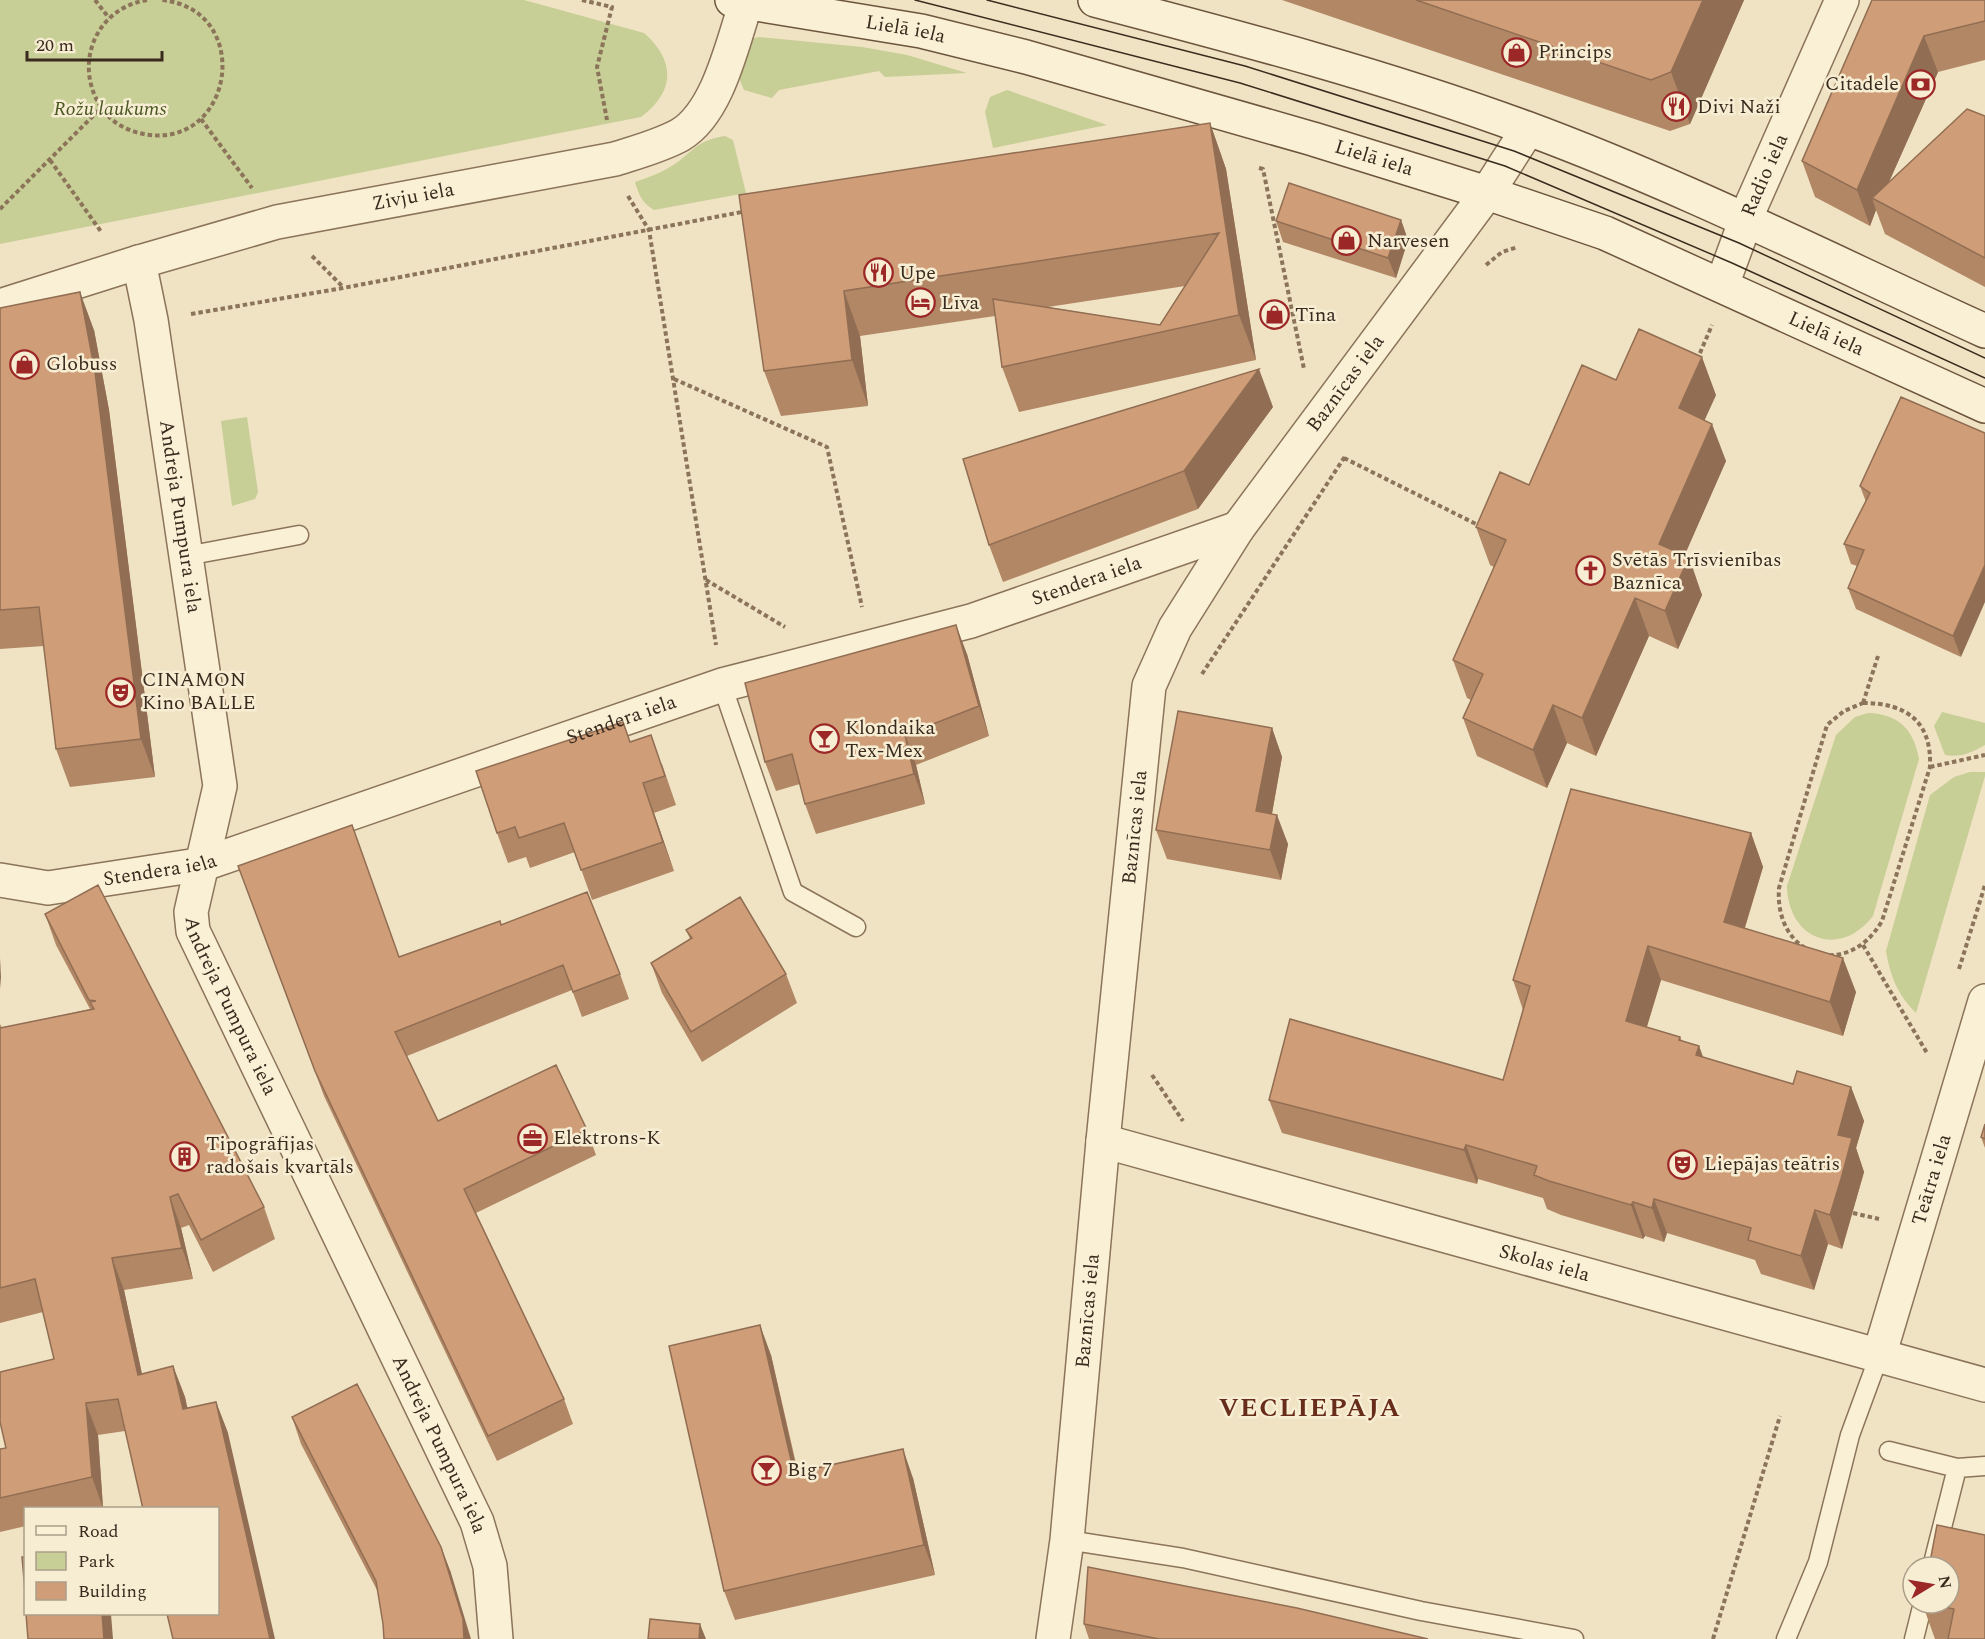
<svg xmlns="http://www.w3.org/2000/svg" width="1985" height="1639" font-family="Spectral,serif">
  <style>
    .green { fill: #c7ce96 }
    .lines { fill: none; stroke-linecap: round; stroke-linejoin: round }
    .lane-casing { stroke: #8b7459; stroke-width: 21 }
    .street-casing { stroke: #8b7459; stroke-width: 36 }
    .secondary-casing { stroke: #6c553c; stroke-width: 36 }
    .path { stroke: #8b7459; stroke-width: 4; stroke-dasharray: 4.5 3; stroke-linecap: butt }
    .lane { stroke: #faf0d6; stroke-width: 18 }
    .street { stroke: #faf0d6; stroke-width: 33 }
    .secondary { stroke: #faf0d6; stroke-width: 33 }
    .tram { stroke: #3a2b1e; stroke-width: 1.5 }
    .wall { fill: #b28766; fill-rule: evenodd }
    .shaded-wall { fill: #916e53 }
    .building { fill: #cf9d77; stroke: #916e53; stroke-width: 1.5 }
    .labels { text-anchor: middle; dominant-baseline: central; stroke-width: 5; stroke-linejoin: round; paint-order: stroke }
    .street-label { font-size: 20px; fill: #3a2b1e; stroke: #f7edd3 }
    .poi-label { font-size: 20px; fill: #3a2b1e; stroke: #f7edd3; text-anchor: start }
    .park-label { font-size: 20px; font-style: italic; fill: #4a5723; stroke: #f7edd3 }
    .district-label { font-size: 26px; font-weight: bold; letter-spacing: 1.5px; fill: #682c1b; stroke: #f7edd3 }
  </style>
  <rect width="100%" height="100%" fill="#f0e3c3"/>
  <path class="green" d="M0,0H524L644,33C676,61 675,92 641,117L0,244Z
    M759,37L862,47L907,55L967,73L885,77L879,71L779,90L772,98L744,90L739,78L746,40Z
    M1007,90L1107,125L993,148L985,112L990,97Z
    M725,136L733,140L746,193L654,210C642,203 639,195 635,182C650,177 666,171 679,161C697,147 700,140 725,136Z
    M247,417L258,492L255,499L232,506L221,421Z
    M1942,712L1985,723V745C1973,752 1960,758 1945,755L1934,726Z
    M1868,713C1899,714 1914,730 1919,759L1873,916C1840,959 1788,940 1787,886L1836,735L1855,717Z
    M1970,772H1985V776L1916,1013C1898,995 1890,976 1886,951L1930,795L1954,777Z"/>
  <g class="lines">
    <defs>
      <path id="lane" d="M186,556L299,535
        M722,685L793,892L856,927
        M1889,1451L1957,1468L1985,1466
        M1067,1540L1183,1558L1421,1611L1574,1639
        M1932,1567L1957,1468
        M1786,1639L1818,1562L1850,1435L1879,1356
        M1914,1639L1923,1603"/>
      <g id="street">
        <path id="s1" d="M139,262L151,320L220,786L191,912L193,931L477,1522L490,1566L496,1639"/>
        <path id="s2" d="M1722,285L1751,206L1842,0"/>
        <path id="s3" d="M0,306L139,262L277,222L615,159C637,152 660,146 680,135C719,112 733,40 747,0"/>
        <path id="s4" d="M0,880L48,888L204,864L722,685L971,621L1238,528"/>
        <path id="s5" d="M1103,1141L1985,1385"/>
        <path id="s6" d="M1879,1356L1985,1001"/>
        <path id="s7" d="M1053,1639L1067,1540L1103,1141L1149,686L1175,628L1238,528L1487,193L1528,129"/>
      </g>
      <g id="secondary">
        <path id="s8" d="M732,0L921,31L1026,57L1313,139L1487,193L1605,233L1985,406"/>
        <path d="M1095,0C1240,38 1385,76 1526,128C1683,186 1833,262 1985,331"/>
      </g>
    </defs>
    <use href="#lane" class="lane-casing"/>
    <use href="#street" class="street-casing"/>
    <use href="#secondary" class="secondary-casing"/>
    <path class="path" d="M95,0L109,18
      M147,0C97,8 74,61 99,104C107,119 123,129 139,133C233,156 257,10 162,0
      M582,0L612,7L597,67L607,120
      M201,119L252,188
      M50,160L102,233
      M1259,168L1263,169L1304,369
      M628,196L649,230L716,645
      M0,209L101,108
      M312,256L343,287
      M1486,265L1502,252L1518,247
      M191,314L343,288L747,211
      M1697,360L1712,325
      M674,379L827,447L862,607
      M1344,458L1480,526
      M706,580L785,627
      M1202,674L1346,455
      M1863,703C1907,703 1932,722 1930,767L1882,921C1847,981 1774,957 1779,888L1827,725L1844,711Z
      M1863,703L1878,656
      M1930,767L1985,755
      M1863,945L1927,1053
      M1959,969L1985,885
      M1152,1075L1183,1121
      M1853,1213L1879,1219
      M1713,1639L1780,1416"/>
    <use href="#lane" class="lane"/>
    <use href="#street" class="street"/>
    <use href="#secondary" class="secondary"/>
    <path class="tram" d="M915,0L1240,83L1505,166L1732,263L1985,378
      M987,0L1245,66L1514,151L1739,243L1985,358"/>
  </g>
  <path class="wall" d="M1282,0H1744L1690,124L1670,131Z
    M1872,0H1985V60L1938,72L1889,182L1985,116V287L1885,234L1876,210L1870,226L1815,197L1802,161Z
    M1210,123L1226,169L1256,360L1019,412L1002,367L995,316L860,336L868,406L781,416L764,371L739,195ZM1185,286L1160,325L1048,307L1153,291Z
    M1401,220L1408,240L1396,278L1283,242L1276,221Z
    M0,308L94,330L109,410L155,777L70,787L56,749L44,646L0,649Z
    M1616,380L1716,395L1704,420L1726,461L1684,555L1702,595L1678,649L1649,636L1596,756L1567,743L1547,788L1477,756L1463,718L1471,700L1467,698L1453,660L1494,567L1490,565L1476,527L1529,485Z
    M1901,397L1961,657L1856,609L1848,588L1857,566L1851,564L1844,544L1866,502L1860,486Z
    M1273,407L1198,509L1003,582L989,545Z
    M967,654L989,736L916,765L925,804L816,834L805,804L800,784L776,791L765,762Z
    M1272,728L1282,757L1272,814L1288,844L1281,880L1167,859L1156,830Z
    M630,742L662,764L676,805L654,813L674,871L592,900L575,852L530,868L526,857L508,863L497,833Z
    M1751,833L1763,867L1745,928L1856,992L1843,1036L1661,980L1647,1027L1680,1037L1682,1041L1699,1046L1703,1057L1793,1084L1851,1087L1864,1121L1856,1148L1864,1172L1842,1249L1828,1244L1814,1290L1761,1274L1755,1260L1667,1233L1664,1242L1645,1236L1643,1239L1561,1215L1547,1209L1543,1198L1478,1179L1477,1184L1282,1133L1269,1100L1503,1080L1523,1010L1513,980Z
    M238,866L399,957L501,925L620,974L629,999L582,1017L572,990L407,1056L438,1121L587,1130L596,1155L476,1213L564,1399L573,1424L497,1461L324,1096Z
    M45,914L264,1207L275,1239L213,1272L189,1225L181,1228L193,1279L124,1290L142,1374L173,1366L185,1397L187,1409L216,1402L228,1433L125,1431L98,1435L103,1508L26,1509V1526L0,1532V1449L6,1448L54,1359L43,1312L0,1323V1024L2,1028L90,1009L56,945Z
    M686,930L786,974L797,1003L702,1062L662,993L651,963L690,939Z
    M1985,1124V1148L1981,1137Z
    M771,1355L798,1472L913,1478L935,1575L735,1620L724,1591Z
    M292,1417L441,1547L451,1573L383,1624L378,1592L301,1444Z
    M1922,1603H1949L1985,1639H1935Z
    M1084,1624L1428,1639H1089Z"/>
  <path class="shaded-wall" d="M1703,0H1744L1690,124L1671,72Z
    M1924,36L1938,72L1880,202L1872,198L1876,210L1870,226L1857,190Z
    M1210,123L1226,169L1256,360L1239,315Z
    M1401,220L1408,240L1396,278L1388,258Z
    M844,291L860,336L868,406L852,360Z
    M80,292L94,330L109,410L155,777L141,739Z
    M1702,357L1716,395L1693,446L1679,408Z
    M1259,369L1273,407L1198,509L1184,471Z
    M1712,424L1726,461L1673,582L1659,544Z
    M1689,557L1702,595L1678,649L1665,611Z
    M1985,565V602L1961,657L1953,636Z
    M1635,598L1649,636L1596,756L1582,718Z
    M956,625L967,654L989,736L979,706Z
    M1553,705L1567,743L1547,788L1533,750Z
    M1272,728L1282,757L1267,841L1256,811Z
    M905,735L916,765L925,804L914,774Z
    M643,783L654,813L674,871L663,842Z
    M1277,815L1288,844L1281,880L1270,850Z
    M1751,833L1763,867L1736,956L1724,922Z
    M1648,946L1661,980L1638,1055L1626,1021Z
    M0,958L1,977L0,989Z
    M1843,958L1856,992L1843,1036L1830,1002Z
    M1699,1046L1711,1080L1696,1055Z
    M1851,1087L1864,1121L1856,1148L1864,1172L1842,1249L1830,1215L1838,1135Z
    M1466,1145L1478,1179L1477,1184L1464,1150Z
    M170,1197L181,1228L193,1279L182,1248Z
    M1654,1199L1667,1233L1664,1242L1652,1208Z
    M1633,1202L1645,1236L1643,1239L1631,1205Z
    M1815,1210L1828,1244L1814,1290L1801,1256Z
    M112,1258L124,1290L149,1407L138,1375Z
    M760,1325L771,1355L804,1503L794,1473Z
    M173,1366L185,1397L195,1441L183,1409Z
    M216,1402L228,1433L275,1639H270Z
    M86,1403L98,1435L103,1508L92,1477Z
    M903,1449L913,1478L935,1575L924,1545Z
    M441,1547L451,1573L471,1639H464Z
    M102,1614H111L113,1639H104Z
    M700,1624L706,1639H699Z"/>
  <path class="building" d="M1416,0H1703L1671,72L1651,80Z
    M1872,0H1985V21L1924,36L1857,190L1802,161Z
    M1967,109L1985,116V258L1872,198Z
    M1210,123L1239,315L1002,367L993,299L1160,325L1219,233L844,291L852,360L764,371L739,195Z
    M1289,183L1401,220L1388,258L1276,221Z
    M80,292L95,372L141,739L56,749L39,607L0,610V308Z
    M1639,329L1702,357L1679,408L1712,424L1659,544L1689,557L1665,611L1635,598L1582,718L1553,705L1533,750L1463,718L1483,674L1453,660L1506,540L1476,527L1500,472L1529,485L1582,365L1616,380Z
    M1259,369L1184,471L989,545L963,459Z
    M1901,397L1985,433V565L1953,636L1848,588L1864,550L1844,544L1870,493L1860,486Z
    M956,625L979,706L905,735L914,774L805,804L792,754L765,762L745,683Z
    M1178,711L1272,728L1256,811L1277,815L1270,850L1156,830Z
    M623,722L630,742L651,735L665,776L643,783L663,842L581,870L564,823L519,838L515,827L497,833L476,771Z
    M1571,789L1751,833L1724,922L1843,958L1830,1002L1648,946L1626,1021L1680,1037L1679,1040L1699,1046L1696,1055L1793,1084L1797,1071L1851,1087L1838,1135L1852,1138L1841,1179L1830,1215L1815,1210L1801,1256L1748,1240L1751,1228L1654,1199L1652,1208L1633,1202L1631,1205L1549,1181L1534,1175L1537,1166L1466,1145L1464,1150L1269,1100L1290,1019L1503,1080L1530,986L1513,980Z
    M352,825L399,957L500,921L501,925L587,892L620,974L573,992L563,965L395,1032L438,1121L556,1065L587,1130L464,1189L564,1399L488,1436L315,1071L238,866Z
    M98,885L264,1207L201,1240L178,1194L170,1197L182,1248L112,1258L138,1375L173,1366L183,1409L216,1402L270,1639H173L167,1614H218V1509H143L118,1399L86,1403L92,1477L0,1498V1449L6,1448L0,1422V1372L54,1359L35,1279L0,1288V1028L94,1009L90,1002L96,1001L89,1000L45,914Z
    M740,897L786,974L691,1032L651,963L692,938L686,930Z
    M1985,1124V1139L1981,1137Z
    M760,1325L794,1473L903,1449L924,1545L724,1591L669,1346Z
    M357,1384L441,1547L463,1619L464,1639H384L383,1624L376,1581L292,1417Z
    M1937,1525L1985,1535V1639H1948L1954,1609L1925,1603H1949V1567H1929Z
    M22,1557H26V1603Z
    M1088,1567L1297,1608L1428,1639H1159L1084,1624Z
    M26,1614H102L104,1639H28Z
    M650,1619L700,1624L699,1639H648Z"/>
  <defs>
    <symbol id="shop-ring" viewBox="-11 -11 22 22"><circle r="9.5" fill="#f7edd3" stroke="#9c2727" stroke-width="1.5"/><path d="M-5-2.5h2.3a2.7 3.5 0 0 1 5.4 0H5L5.5 6h-11ZM-1.5-2.5h3a1.5 2.3 0 0 0-3 0Z" fill="#9c2727"/></symbol>
    <symbol id="bank-ring" viewBox="-11 -11 22 22"><circle r="9.5" fill="#f7edd3" stroke="#9c2727" stroke-width="1.5"/><path d="M-6-4H6V4H-6ZM0-2.3a2.3 2.3 0 1 0 0 4.6a2.3 2.3 0 1 0 0-4.6Z" fill="#9c2727"/></symbol>
    <symbol id="restaurant-ring" viewBox="-11 -11 22 22"><circle r="9.5" fill="#f7edd3" stroke="#9c2727" stroke-width="1.5"/><path d="M-5-6h1v4h1v-4h1v4h1v-4h1v5L-1.5 .5V6h-2V.5L-5-1ZM5-6V6H3V1.5H1.5Q1.5-4 5-6Z" fill="#9c2727"/></symbol>
    <symbol id="hotel-ring" viewBox="-11 -11 22 22"><circle r="9.5" fill="#f7edd3" stroke="#9c2727" stroke-width="1.5"/><path d="M-6-4.5h1.5V1H6V5H4.5V3h-9V5H-6ZM-4 0a1.8 1.8 0 1 1 3.6 0ZM.5 0V-2.5h3Q6-2.5 6 0Z" fill="#9c2727"/></symbol>
    <symbol id="church-ring" viewBox="-11 -11 22 22"><circle r="9.5" fill="#f7edd3" stroke="#9c2727" stroke-width="1.5"/><path d="M-1.2-6h2.4v3.5h3.3v2.4h-3.3V6h-2.4V-.1h-3.3v-2.4h3.3Z" fill="#9c2727"/></symbol>
    <symbol id="theatre-ring" viewBox="-11 -11 22 22"><circle r="9.5" fill="#f7edd3" stroke="#9c2727" stroke-width="1.5"/><path d="M-5-5.5Q0-4 5-5.5V0Q5 5 0 6Q-5 5-5 0ZM-3.3-2.5H-1v1.5H-3.3ZM1-2.5H3.3v1.5H1ZM-2.8 1Q0 5.5 2.8 1Z" fill="#9c2727"/></symbol>
    <symbol id="bar-ring" viewBox="-11 -11 22 22"><circle r="9.5" fill="#f7edd3" stroke="#9c2727" stroke-width="1.5"/><path d="M-6-5H6L.8 .8V4.5H3.5V6h-7V4.5H-.8V.8Z" fill="#9c2727"/></symbol>
    <symbol id="office-ring" viewBox="-11 -11 22 22"><circle r="9.5" fill="#f7edd3" stroke="#9c2727" stroke-width="1.5"/><path d="M-6-3h4V-5.5h4V-3h4V5H-6ZM-1-4.5V-3h2v-1.5ZM-6 0V1H6V0Z" fill="#9c2727"/></symbol>
    <symbol id="building-ring" viewBox="-11 -11 22 22"><circle r="9.5" fill="#f7edd3" stroke="#9c2727" stroke-width="1.5"/><path d="M-4-6H4V6H1V3H-1V6H-4ZM-2.5-4.3h1.7v1.8h-1.7ZM.8-4.3h1.7v1.8H.8ZM-2.5-1h1.7V.8h-1.7ZM.8-1h1.7V.8H.8Z" fill="#9c2727"/></symbol>
  </defs>
  <g fill-rule="evenodd">
    <use href="#shop-ring" x="1500" y="36" width="33" height="33"/>
    <use href="#bank-ring" x="1904" y="68" width="33" height="33"/>
    <use href="#restaurant-ring" x="1660" y="90" width="33" height="33"/>
    <use href="#shop-ring" x="1330" y="224" width="33" height="33"/>
    <use href="#restaurant-ring" x="862" y="256" width="33" height="33"/>
    <use href="#hotel-ring" x="904" y="286" width="33" height="33"/>
    <use href="#shop-ring" x="1258" y="298" width="33" height="33"/>
    <use href="#shop-ring" x="8" y="348" width="33" height="33"/>
    <use href="#church-ring" x="1574" y="554" width="33" height="33"/>
    <use href="#theatre-ring" x="104" y="676" width="33" height="33"/>
    <use href="#bar-ring" x="808" y="722" width="33" height="33"/>
    <use href="#office-ring" x="516" y="1122" width="33" height="33"/>
    <use href="#building-ring" x="168" y="1140" width="33" height="33"/>
    <use href="#theatre-ring" x="1666" y="1148" width="33" height="33"/>
    <use href="#bar-ring" x="750" y="1454" width="33" height="33"/>
  </g>
  <g class="labels">
    <g class="street-label">
      <text stroke="none"><textPath href="#s8" startOffset="176">Lielā iela</textPath></text>
      <text stroke="none"><textPath href="#s8" startOffset="662">Lielā iela</textPath></text>
      <text stroke="none"><textPath href="#s2" startOffset="118">Radio iela</textPath></text>
      <text stroke="none"><textPath href="#s3" startOffset="428">Zivju iela</textPath></text>
      <text stroke="none"><textPath href="#s8" startOffset="1148">Lielā iela</textPath></text>
      <text stroke="none"><textPath href="#s7" startOffset="1320">Baznīcas iela</textPath></text>
      <text stroke="none"><textPath href="#s1" startOffset="258">Andreja Pumpura iela</textPath></text>
      <text stroke="none"><textPath href="#s4" startOffset="1134">Stendera iela</textPath></text>
      <text stroke="none"><textPath href="#s4" startOffset="648">Stendera iela</textPath></text>
      <text stroke="none"><textPath href="#s7" startOffset="816">Baznīcas iela</textPath></text>
      <text stroke="none"><textPath href="#s4" startOffset="162">Stendera iela</textPath></text>
      <text stroke="none"><textPath href="#s1" startOffset="762">Andreja Pumpura iela</textPath></text>
      <text stroke="none"><textPath href="#s6" startOffset="184">Teātra iela</textPath></text>
      <text stroke="none"><textPath href="#s5" startOffset="458">Skolas iela</textPath></text>
      <text stroke="none"><textPath href="#s7" startOffset="330">Baznīcas iela</textPath></text>
      <text stroke="none"><textPath href="#s1" startOffset="1248">Andreja Pumpura iela</textPath></text>
    </g>
    <g class="poi-label">
      <text x="1538" y="52">Princips</text>
      <text x="1899" y="84" text-anchor="end">Citadele</text>
      <text x="1697" y="107">Divi Naži</text>
      <text x="1367" y="241">Narvesen</text>
      <text x="899" y="273">Upe</text>
      <text x="941" y="303">Līva</text>
      <text x="1295" y="315">Tīna</text>
      <text x="46" y="364">Globuss</text>
      <text x="1612" y="560">Svētās Trīsvienības<tspan x="1612" dy="23">Baznīca</tspan></text>
      <text x="142" y="680">CINAMON<tspan x="142" dy="23">Kino BALLE</tspan></text>
      <text x="845" y="728">Klondaika<tspan x="845" dy="23">Tex-Mex</tspan></text>
      <text x="553" y="1138">Elektrons-K</text>
      <text x="206" y="1144">Tipogrāfijas<tspan x="206" dy="23">radošais kvartāls</tspan></text>
      <text x="1704" y="1164">Liepājas teātris</text>
      <text x="787" y="1470">Big 7</text>
    </g>
    <g class="park-label">
      <text x="110" y="109">Rožu laukums</text>
    </g>
    <g class="district-label">
      <text x="1310" y="1408">VECLIEPĀJA</text>
    </g>
  </g>
  <rect x="24" y="1507" width="195" height="108" fill="#f7edd3" stroke="#ab9f8b" stroke-width="1.5"/>
  <rect x="36" y="1526" width="30" height="9" fill="#faf0d6" stroke="#ab9f8b" stroke-width="1.5"/>
  <text x="78" y="1537" font-size="18" fill="#3a2b1e">Road</text>
  <rect x="36" y="1552" width="30" height="18" fill="#c7ce96" stroke="#ab9f8b" stroke-width="1.5"/>
  <text x="78" y="1567" font-size="18" fill="#3a2b1e">Park</text>
  <rect x="36" y="1582" width="30" height="18" fill="#cf9d77" stroke="#ab9f8b" stroke-width="1.5"/>
  <text x="78" y="1597" font-size="18" fill="#3a2b1e">Building</text>
  <g transform="translate(1931 1585) rotate(79)"><circle r="28" fill="#f7edd3" stroke="#ab9f8b" stroke-width="1.5"/>
  <path d="M0-4.5L10 22L0 15L-10 22Z" fill="#9c2727"/>
  <text y="-9" font-size="16" font-weight="bold" text-anchor="middle" fill="#3a2b1e">N</text>
  </g>
  <path d="M27 51v9h135v-9" fill="none" stroke="#3a2b1e" stroke-width="3"/>
  <text x="36" y="51" font-size="18" fill="#3a2b1e" stroke="#f7edd3" stroke-width="4.5" paint-order="stroke">20 m</text>
</svg>
